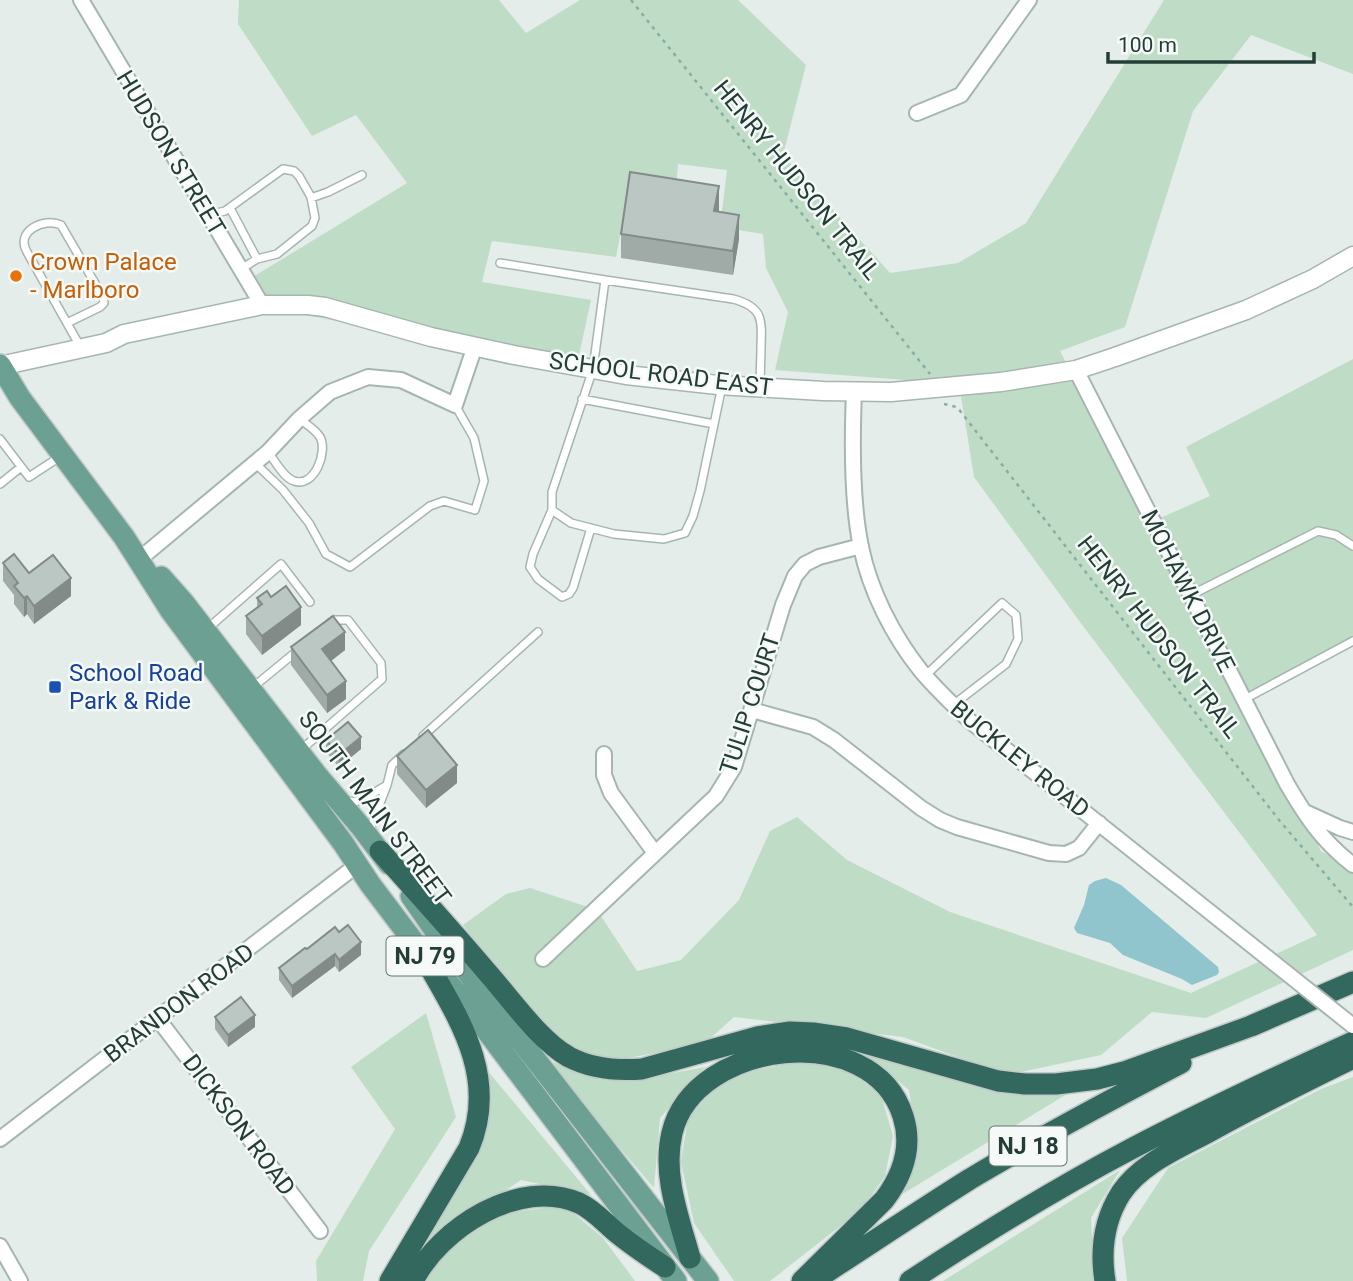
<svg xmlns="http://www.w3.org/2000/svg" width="1353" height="1281" font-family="Roboto,sans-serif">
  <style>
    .green { fill: #bfdcc7 }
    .water { fill: #90c5ce }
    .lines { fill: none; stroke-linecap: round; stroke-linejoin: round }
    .service-casing { stroke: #a7b5b0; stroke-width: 10 }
    .minor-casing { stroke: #a7b5b0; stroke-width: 18 }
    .tertiary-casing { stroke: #a7b5b0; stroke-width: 21 }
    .primary-casing { stroke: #c2c9c7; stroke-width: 24 }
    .motorway-casing { stroke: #c2c9c7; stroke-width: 24 }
    .path { stroke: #87aea2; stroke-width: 2.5; stroke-dasharray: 3.5 5; stroke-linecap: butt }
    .service { stroke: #fff; stroke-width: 7 }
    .minor { stroke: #fff; stroke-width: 14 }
    .tertiary { stroke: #fff; stroke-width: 18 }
    .primary { stroke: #6ba092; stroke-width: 21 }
    .motorway { stroke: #32685d; stroke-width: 21 }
    .minor-bridge-casing { stroke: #a7b5b0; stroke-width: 18; stroke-linecap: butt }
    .minor-bridge { stroke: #fff; stroke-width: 14 }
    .wall { fill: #a0aba7 }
    .shaded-wall { fill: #828b88 }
    .building { fill: #bac7c2; stroke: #828b88; stroke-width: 2 }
    .food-dot { fill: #e8710a; stroke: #f5f9f7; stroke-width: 2.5 }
    .transit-dot { fill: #1a4fb4; stroke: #f5f9f7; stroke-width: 2.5 }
    .labels { text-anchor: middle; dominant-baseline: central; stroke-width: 5; stroke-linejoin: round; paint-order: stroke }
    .shield { fill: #f5f9f7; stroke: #637671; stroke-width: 2 }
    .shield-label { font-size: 23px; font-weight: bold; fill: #243e37 }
    .street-label { font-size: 24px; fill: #243e37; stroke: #f5f9f7 }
    .food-label { font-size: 24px; fill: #c56008; stroke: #f5f9f7; text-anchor: start }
    .transit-label { font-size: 24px; fill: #164399; stroke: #f5f9f7; text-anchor: start }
  </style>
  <rect width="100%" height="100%" fill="#e4ede9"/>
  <path class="green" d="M239,0H499L526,33L580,0H738L806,65L783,155L890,273L958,263L1026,223L1164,0H1353V74L1251,35L1193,111L1125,327L1060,351L1149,523L1210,496L1186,447L1353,359V641L1244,696L1321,851L1353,870V950L1206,1018L1152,1012L1101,1055L1007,1075L903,1037L734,1017L704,1044L617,1060L575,1051L517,995L463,925L506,894L530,888L597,910L637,971L681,960L739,900L770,831L797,817L847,860L950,912L1191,993L1317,935L1080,622L974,477L959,384L775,370L788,312L766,268L763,234L720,227L727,170L678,164L675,199L629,189L616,257L492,241L482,282L591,300L579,355L429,338L256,306L248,280L407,183L356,115L312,136L238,24Z
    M426,1013L456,1117L369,1251L363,1281H317L316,1261L395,1129L351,1067Z
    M862,1052L976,1087L1023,1093L1067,1094L891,1201L917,1143L909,1090Z
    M544,1059L600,1080L631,1081L705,1067L660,1118L654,1188Z
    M801,1061L848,1070L881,1095L893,1136L885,1176L862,1209L770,1281H734L694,1223L681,1162L688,1117L727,1076Z
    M487,1070L591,1195L521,1180L414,1253L483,1131Z
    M1353,1077V1281H1127L1122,1238L1168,1168L1321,1089Z
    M1120,1170L1091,1218L1094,1281H943Z
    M564,1205L603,1238L635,1281H421L453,1246L501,1214Z"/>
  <path class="water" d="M1106,878L1121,885L1218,967L1219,972L1217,975L1192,985L1182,979L1123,955L1110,943L1077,933L1074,928L1084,905L1089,885L1095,881Z"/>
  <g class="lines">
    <defs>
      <path id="service" d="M311,198L328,192L362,175
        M230,208L257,259
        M208,215L225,211L283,169L294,171L299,176L311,197L315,218L312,226L277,254L257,259L241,269
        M500,263L605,280
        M67,323L100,307L104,303L103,297L61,225C43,217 15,232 27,252L81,348
        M722,386L700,491L693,516L685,533L664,539L614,534L571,523L552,510V492L593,369L605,280L733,299C763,307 762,319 761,347C761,360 760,374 760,387
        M582,399L714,424
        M0,439L29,477L61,456
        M268,452C275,461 284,478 294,481C315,488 328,451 320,437C315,429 306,424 299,419
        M255,463L283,490L309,523L326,554L350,567L430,506L444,501L475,510L484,481L474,438L455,405
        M0,484L21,467
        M552,510L533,554L530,567L538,579L562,597L569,594L573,588L591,528
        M1191,595L1318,531L1336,535L1353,546
        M206,630L281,564L310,602
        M925,676L1002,603L1016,615L1018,639L1006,664L953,705
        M252,688L297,651
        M1243,700L1353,641
        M423,736L538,632
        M302,749L382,679L381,663L348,620H334L330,623
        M387,785L392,765L404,754
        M344,802L360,801L387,785L369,832"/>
      <path id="minor" d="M81,0L262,305
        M917,113L961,95L1029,0
        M1076,370L1287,784C1307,818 1322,841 1353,865
        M854,392C852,440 851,499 861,547C870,591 893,636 921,671C936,689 953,705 970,721L1274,963
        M142,557L268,452L299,419L330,392L368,377L401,380L455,405L475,346
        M752,710L813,727L834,740L921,808L940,820L957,827L1049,853L1066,854L1079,848L1099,823
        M604,754V775L611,793L655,853
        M1305,812L1340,828L1353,832
        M543,959L716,796L734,767L783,605L795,576L805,564L819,557L861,546
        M158,1019L320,1231
        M0,1139L357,865
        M0,1246L20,1281"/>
      <path id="tertiary" d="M0,366L106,343L124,334L262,305H308L325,307L431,337L514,355L626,375L718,385L823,391L891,392L1001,382L1076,370L1115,357L1246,310L1313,279L1353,256"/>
      <path id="primary" d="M0,365L20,398L124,537L171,611L343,843L370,884L420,950L468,1006L676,1281
        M161,577L184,603L316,774L361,827L389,864
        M411,896L436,932L708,1281"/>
      <path id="motorway" d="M380,851C416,891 452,931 487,972C510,998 539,1040 569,1057C592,1069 616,1071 642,1069L757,1037L790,1032L813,1033L847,1038L998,1081L1025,1084H1056L1097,1079L1124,1072L1251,1026L1353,982
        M690,1258C679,1218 662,1175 672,1133C694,1040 872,1018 903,1116C913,1147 903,1175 884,1200L802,1281
        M818,1278C868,1245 919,1211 970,1179C1039,1138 1110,1100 1181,1063
        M390,1281L469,1148C500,1074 455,1013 420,950
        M413,1281C440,1228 519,1177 579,1203C594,1210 605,1223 617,1233C633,1246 648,1256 665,1267
        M910,1281C982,1234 1055,1189 1131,1149C1204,1111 1278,1076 1353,1042
        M1105,1281C1100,1250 1104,1220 1121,1193C1142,1162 1182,1147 1214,1129C1260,1104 1306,1081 1353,1058"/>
    </defs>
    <use href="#service" class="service-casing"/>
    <use href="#minor" class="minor-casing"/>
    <use href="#tertiary" class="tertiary-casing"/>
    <use href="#primary" class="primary-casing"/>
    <use href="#motorway" class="motorway-casing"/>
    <path class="path" d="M631,0L930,374
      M944,404L957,407L1279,820L1353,907"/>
    <use href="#service" class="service"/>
    <use href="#minor" class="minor"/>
    <use href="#tertiary" class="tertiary"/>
    <use href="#primary" class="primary"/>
    <use href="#motorway" class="motorway"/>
    <defs>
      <path id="minor-bridge" d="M1274,963L1353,1026"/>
    </defs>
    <use href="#minor-bridge" class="minor-bridge-casing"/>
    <use href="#minor-bridge" class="minor-bridge"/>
  </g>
  <path class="wall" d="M718,212L739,239L733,275L621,258V234Z
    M3,563L29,573L71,596L34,624L27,614L24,617L14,604V595L3,581Z
    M271,597L301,625L262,655L246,634V616L257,608V598Z
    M291,647L345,650L331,661L346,699L327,713L291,665Z
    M326,740L361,749L339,767L326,752Z
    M397,756L457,783L426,808L397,774Z
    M339,932L361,955L339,972L335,966L292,998L279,980V968L307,949Z
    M215,1017L255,1027L228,1047L215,1029Z"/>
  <path class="shaded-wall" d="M719,186V210L714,235V211Z
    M739,215V239L733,275V251Z
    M71,578V596L34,624V606Z
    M27,596V614L24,617V598Z
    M301,607V625L262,655V636Z
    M345,632V650L322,668V649Z
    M346,681V699L327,713V695Z
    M361,737V749L339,767V755Z
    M457,765V783L426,808V790Z
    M361,942V955L339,972V960Z
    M335,954V966L292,998V986Z
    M255,1015V1027L228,1047V1035Z"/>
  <path class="building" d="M630,172L719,186L714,211L739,215L733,251L621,234Z
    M14,554L29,573L53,555L71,578L34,606L27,596L24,598L14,586L18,583L3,563Z
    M286,586L301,607L262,636L246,616L262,604L257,598L267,591L271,597Z
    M333,616L345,632L322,649L346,681L327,695L291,647Z
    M348,722L361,737L339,755L326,740Z
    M428,730L457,765L426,790L397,756Z
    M348,925L361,942L339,960L335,954L292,986L279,968L305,948L307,949L335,927L339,932Z
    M241,997L255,1015L228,1035L215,1017Z"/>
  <circle class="food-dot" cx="16" cy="276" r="7"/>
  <rect class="transit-dot" x="48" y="680" width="14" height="14" rx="3.5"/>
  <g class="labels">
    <g class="shield">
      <rect x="386.5" y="936.5" width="77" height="39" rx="5"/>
      <rect x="989.5" y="1126.5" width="77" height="39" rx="5"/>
    </g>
    <g class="shield-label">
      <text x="425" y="956">NJ 79</text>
      <text x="1028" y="1146">NJ 18</text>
    </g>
    <g class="street-label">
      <text transform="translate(171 153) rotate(59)">HUDSON STREET</text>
      <text transform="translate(797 180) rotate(51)">HENRY HUDSON TRAIL</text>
      <text transform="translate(661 374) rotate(7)">SCHOOL ROAD EAST</text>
      <text transform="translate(1188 591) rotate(63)">MOHAWK DRIVE</text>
      <text transform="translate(1159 637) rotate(52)">HENRY HUDSON TRAIL</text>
      <text transform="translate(750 704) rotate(-72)">TULIP COURT</text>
      <text transform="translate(1020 759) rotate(39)">BUCKLEY ROAD</text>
      <text transform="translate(375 808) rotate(53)">SOUTH MAIN STREET</text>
      <text transform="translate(179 1003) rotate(-37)">BRANDON ROAD</text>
      <text transform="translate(239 1125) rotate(53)">DICKSON ROAD</text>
    </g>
    <g class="food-label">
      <text x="30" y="262">Crown Palace<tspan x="30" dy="28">- Marlboro</tspan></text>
    </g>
    <g class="transit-label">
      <text x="69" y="673">School Road<tspan x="69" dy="28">Park &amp; Ride</tspan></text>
    </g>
  </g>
  <path d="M1108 52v10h206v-10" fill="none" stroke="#243e37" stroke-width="3.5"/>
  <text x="1118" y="52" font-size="21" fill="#243e37" stroke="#f5f9f7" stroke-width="5" paint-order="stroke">100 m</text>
</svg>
